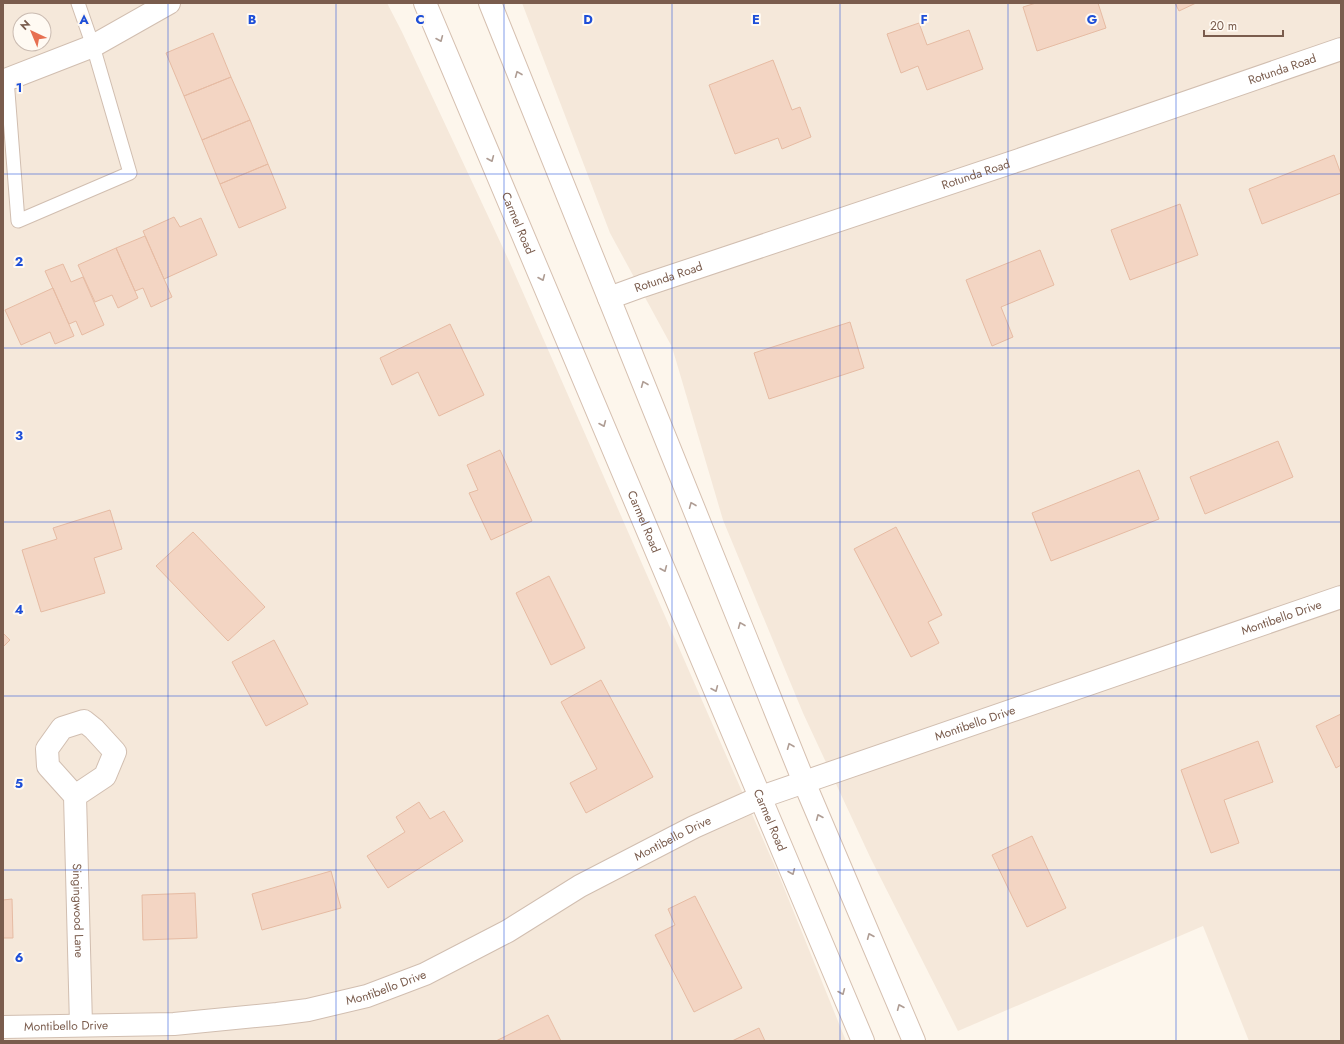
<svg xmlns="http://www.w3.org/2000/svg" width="1344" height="1044" font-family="Jost,sans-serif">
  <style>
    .residential { fill: #f5e8da; fill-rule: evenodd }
    .building { fill: #f3d5c3; stroke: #e6bba3 }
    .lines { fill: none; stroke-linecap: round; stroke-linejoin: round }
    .service-casing { stroke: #d1beb0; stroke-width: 15 }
    .minor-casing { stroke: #d1beb0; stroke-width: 24 }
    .secondary-casing { stroke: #d6c0b0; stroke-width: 24 }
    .service { stroke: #fff; stroke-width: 13 }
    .minor { stroke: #fff; stroke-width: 22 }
    .secondary { stroke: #fff; stroke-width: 22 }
    .oneway { stroke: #af9d94 }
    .grid { fill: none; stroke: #1d4ed8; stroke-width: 1; stroke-opacity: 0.55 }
    .labels { text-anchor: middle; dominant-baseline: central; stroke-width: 4; stroke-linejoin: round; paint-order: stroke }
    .street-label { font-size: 12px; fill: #7a5c4d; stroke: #fffaf3 }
    .grid-label { font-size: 13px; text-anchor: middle; font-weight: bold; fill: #1d4ed8; stroke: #fffaf3; stroke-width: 4; stroke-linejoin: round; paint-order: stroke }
  </style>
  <rect width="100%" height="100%" fill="#fdf6ec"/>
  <path class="residential" d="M3,3H387L402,32L510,263L780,878L846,1041H3ZM20,20H44V44H20Z
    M522,3H1341V1041H1249L1203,926L958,1031L871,859L803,713L723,520L672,347L610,233Z"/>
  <path class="building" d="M1036,3H1098L1106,28L1037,51L1023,7Z
    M1175,3H1196L1179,11Z
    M919,23L927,45L969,30L983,69L927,90L918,66L901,73L887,34Z
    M213,33L231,77L184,96L166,53Z
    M773,60L792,110L800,107L811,137L782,149L778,138L735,154L709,85Z
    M231,77L250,120L202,140L184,96Z
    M250,120L268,164L220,184L202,140Z
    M1334,155L1341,174V193L1262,224L1249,189Z
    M268,164L286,208L239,228L220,184Z
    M1180,204L1198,255L1130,280L1111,230Z
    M174,217L180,227L201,218L217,255L164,279L143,231Z
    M145,236L172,297L151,307L143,288L135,291L116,248Z
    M116,248L138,298L118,308L112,295L95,302L78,265Z
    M1040,250L1054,285L1001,307L1013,337L992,346L966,280Z
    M63,264L71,282L83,277L104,325L82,335L76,321L69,324L45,271Z
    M53,288L74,336L55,344L50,332L21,345L5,310Z
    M850,322L864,368L769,399L754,353Z
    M450,324L484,395L439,416L418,372L392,385L380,358Z
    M1278,441L1293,477L1205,514L1190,477Z
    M500,450L532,521L491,540L469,493L478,490L467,465Z
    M1139,470L1159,519L1051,561L1032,513Z
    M110,510L122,549L94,558L105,593L41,612L22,550L57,539L53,528Z
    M896,527L942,615L928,622L939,643L911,657L854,549Z
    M193,532L265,607L228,641L156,566Z
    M549,576L585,648L551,665L516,593Z
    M3,633L10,640L3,647Z
    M274,640L308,704L266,726L232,662Z
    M601,680L653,777L586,813L570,783L597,769L561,702Z
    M1341,714V765L1336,768L1316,726Z
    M1258,741L1273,782L1224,800L1239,843L1211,853L1181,770Z
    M419,802L430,819L444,811L463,841L388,888L367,856L405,832L396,817Z
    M1032,836L1066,908L1027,927L992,855Z
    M331,871L341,908L262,930L252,894Z
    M195,893L197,938L143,940L142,895Z
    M695,896L742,988L694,1012L655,935L675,925L668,909Z
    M12,899L13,938H3V900Z
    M548,1015L561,1041H496Z
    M759,1028L765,1041H732Z"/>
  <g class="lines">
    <defs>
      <path id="service" d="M7,79L18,221L130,173L93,46L78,3"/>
      <g id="minor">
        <path d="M3,81L93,46L169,3"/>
        <path id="s1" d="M609,298L642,286L1022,159L1341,49"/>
        <path id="s2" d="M75,796L48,766L47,749L62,728L84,721L94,729L115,752L105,776L75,796L81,1025"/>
        <path id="s3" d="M3,1027L174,1024L277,1014L308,1010L367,996L425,974L508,931L580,886L694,827L761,797L1341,597"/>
      </g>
      <g id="secondary">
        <path id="s4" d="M425,3L863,1041"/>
        <path d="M490,3L804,782L914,1041"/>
      </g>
    </defs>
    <use href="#service" class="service-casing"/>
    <use href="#minor" class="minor-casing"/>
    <use href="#secondary" class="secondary-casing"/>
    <use href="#service" class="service"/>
    <use href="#minor" class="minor"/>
    <use href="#secondary" class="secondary"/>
  </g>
  <defs><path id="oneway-chevron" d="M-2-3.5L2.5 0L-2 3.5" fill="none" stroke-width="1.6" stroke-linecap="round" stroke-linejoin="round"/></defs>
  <g class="oneway">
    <use href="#oneway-chevron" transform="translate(440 39) rotate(67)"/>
    <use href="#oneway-chevron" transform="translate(518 74) rotate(-112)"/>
    <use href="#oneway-chevron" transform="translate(491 159) rotate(67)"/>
    <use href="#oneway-chevron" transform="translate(542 278) rotate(67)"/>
    <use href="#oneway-chevron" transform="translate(644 384) rotate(-112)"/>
    <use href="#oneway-chevron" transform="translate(603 424) rotate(67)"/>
    <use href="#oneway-chevron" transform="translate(692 505) rotate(-112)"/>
    <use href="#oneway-chevron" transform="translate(664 569) rotate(67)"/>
    <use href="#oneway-chevron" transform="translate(741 625) rotate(-112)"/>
    <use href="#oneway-chevron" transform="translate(715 689) rotate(67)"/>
    <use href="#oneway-chevron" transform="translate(790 746) rotate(-112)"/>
    <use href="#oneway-chevron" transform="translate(819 817) rotate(-113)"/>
    <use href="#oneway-chevron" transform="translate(792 872) rotate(67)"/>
    <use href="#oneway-chevron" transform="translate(870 936) rotate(-113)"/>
    <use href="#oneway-chevron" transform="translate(842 992) rotate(67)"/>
    <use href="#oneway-chevron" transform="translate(900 1007) rotate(-113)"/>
  </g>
  <path class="grid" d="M168,3V1041M336,3V1041M504,3V1041M672,3V1041M840,3V1041M1008,3V1041M1176,3V1041M3,174H1341M3,348H1341M3,522H1341M3,696H1341M3,870H1341"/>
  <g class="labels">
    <g class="street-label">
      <text stroke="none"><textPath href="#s1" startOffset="711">Rotunda Road</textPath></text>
      <text stroke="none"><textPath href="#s1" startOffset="387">Rotunda Road</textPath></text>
      <text stroke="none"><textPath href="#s4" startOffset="239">Carmel Road</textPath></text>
      <text stroke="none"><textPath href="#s1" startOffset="63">Rotunda Road</textPath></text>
      <text stroke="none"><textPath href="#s4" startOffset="563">Carmel Road</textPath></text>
      <text stroke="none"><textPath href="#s3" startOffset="1359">Montibello Drive</textPath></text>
      <text stroke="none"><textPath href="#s3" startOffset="1035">Montibello Drive</textPath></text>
      <text stroke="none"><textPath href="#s4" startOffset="887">Carmel Road</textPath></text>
      <text stroke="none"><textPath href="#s3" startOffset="711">Montibello Drive</textPath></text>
      <text stroke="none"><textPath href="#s2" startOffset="327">Singingwood Lane</textPath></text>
      <text stroke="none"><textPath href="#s3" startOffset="387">Montibello Drive</textPath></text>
      <text stroke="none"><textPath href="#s3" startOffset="63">Montibello Drive</textPath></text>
    </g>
  </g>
  <g class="grid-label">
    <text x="84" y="24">A</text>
    <text x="252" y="24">B</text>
    <text x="420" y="24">C</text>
    <text x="588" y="24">D</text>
    <text x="756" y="24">E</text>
    <text x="924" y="24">F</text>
    <text x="1092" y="24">G</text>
    <text x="19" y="92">1</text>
    <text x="19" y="266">2</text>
    <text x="19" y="440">3</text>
    <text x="19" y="614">4</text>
    <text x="19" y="788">5</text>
    <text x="19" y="962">6</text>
  </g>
  <rect width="1344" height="1044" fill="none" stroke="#7a5c4d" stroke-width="8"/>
  <g transform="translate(32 32) rotate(316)"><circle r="19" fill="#fffaf3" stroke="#cabbb1"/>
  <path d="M0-3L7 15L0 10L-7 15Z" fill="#e76f51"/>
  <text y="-6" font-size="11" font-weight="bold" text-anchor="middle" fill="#7a5c4d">N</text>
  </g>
  <path d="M1204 30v6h79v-6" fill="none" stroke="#7a5c4d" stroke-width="2"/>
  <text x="1210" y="30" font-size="12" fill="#7a5c4d" stroke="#fffaf3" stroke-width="3" paint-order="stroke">20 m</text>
</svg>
